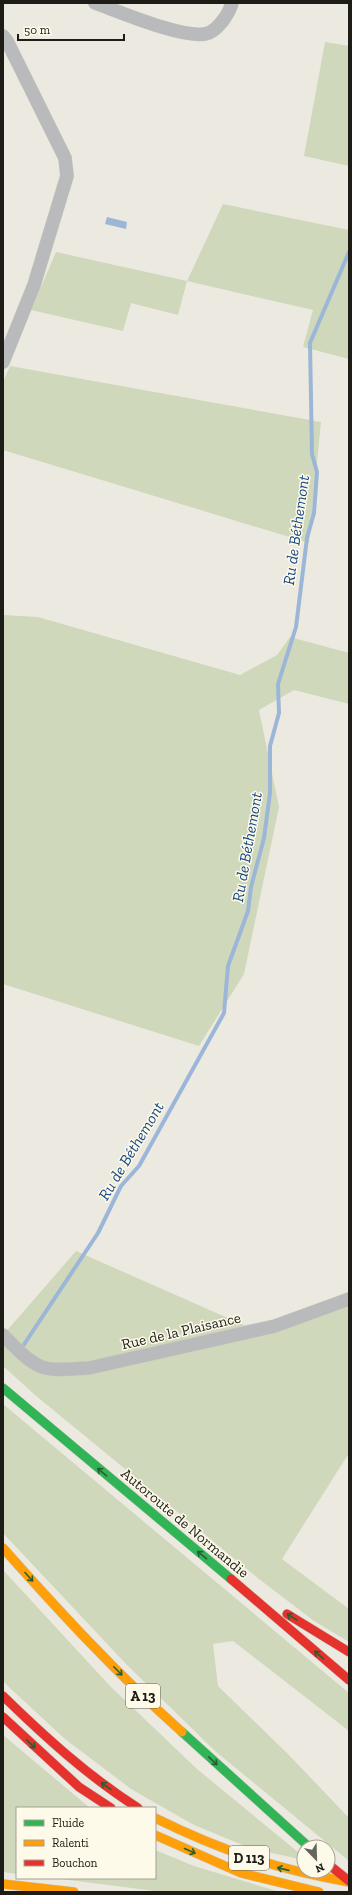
<svg xmlns="http://www.w3.org/2000/svg" width="352" height="1895" font-family="'Zilla Slab',serif">
  <style>
    .green { fill: #cfd8ba }
    .water { fill: #9cb6d8 }
    .lines { fill: none; stroke-linecap: round; stroke-linejoin: round }
    .stream { stroke: #9cb6d8; stroke-width: 4 }
    .street-casing { stroke: #cac8c1; stroke-width: 14 }
    .fast-casing { stroke: #cac8c1; stroke-width: 10 }
    .slow-casing { stroke: #cac8c1; stroke-width: 10 }
    .jam-casing { stroke: #cac8c1; stroke-width: 10 }
    .street { stroke: #b9babb; stroke-width: 13 }
    .fast { stroke: #30b455; stroke-width: 9 }
    .slow { stroke: #ff9f0a; stroke-width: 9 }
    .jam { stroke: #e5322d; stroke-width: 9 }
    .oneway { stroke: #266032 }
    .labels { text-anchor: middle; dominant-baseline: central; stroke-width: 3; stroke-linejoin: round; paint-order: stroke }
    .shield { fill: #fefae9; stroke: #605f55; stroke-width: 1 }
    .shield-label { font-size: 14px; font-weight: bold; fill: #1d1c16 }
    .street-label { font-size: 15px; fill: #1d1c16; stroke: #fefae9 }
    .water-label { font-size: 16px; font-style: italic; fill: #144685; stroke: #fefae9 }
  </style>
  <rect width="100%" height="100%" fill="#eceae0"/>
  <path class="green" d="M325,42L349,46V166L304,156Z
    M223,204L349,230V359L303,347L313,310L187,281L178,315L131,303L123,331L31,310L56,252L187,281Z
    M10,366L321,422L309,543L3,450V382Z
    M3,615L38,617L240,675L277,655L290,637L349,653V704L294,690L259,710L279,807L244,974L199,1046L3,984Z
    M76,1251L255,1330L349,1292V1453L282,1559L349,1609V1642L314,1621L259,1579L35,1395L3,1366V1333L4,1334Z
    M3,1404L349,1693V1731L233,1641L213,1644L218,1686L289,1755L349,1818V1861L215,1751L126,1664L3,1533Z
    M3,1570L110,1686L197,1769L304,1857V1860L250,1848L194,1825L131,1789L65,1739L11,1689L3,1681Z
    M3,1735L90,1808H17V1874L3,1872Z
    M155,1850L194,1866L280,1892H163L53,1878H155Z"/>
  <path class="water" d="M107,217L127,222L126,229L105,224Z"/>
  <g class="lines">
    <path class="stream" d="M21,1349L98,1233L121,1186L139,1166L224,1013L228,966L248,911L251,887L264,838L270,793V746L279,713L278,684L296,627L307,538L314,513L317,472L312,454L310,343L349,252"/>
    <defs>
      <path id="street" d="M95,3C120,12 181,38 205,34C217,32 229,14 232,3
        M3,36L7,41L65,158L67,176L34,285L3,362
        M3,1335C14,1346 27,1361 42,1367C56,1372 75,1368 89,1368L275,1326L349,1299"/>
      <path id="fast" d="M3,1388L231,1579
        M182,1732L309,1847"/>
      <path id="slow" d="M3,1548C60,1612 118,1675 182,1732
        M155,1818C222,1851 276,1869 349,1882
        M155,1835L241,1873L319,1892
        M3,1884L74,1892"/>
      <path id="jam" d="M231,1579L349,1680
        M287,1614L349,1652
        M3,1696C45,1737 88,1776 138,1808
        M3,1717L79,1787L111,1808
        M328,1864L349,1881"/>
    </defs>
    <use href="#street" class="street-casing"/>
    <use href="#fast" class="fast-casing"/>
    <use href="#slow" class="slow-casing"/>
    <use href="#jam" class="jam-casing"/>
    <use href="#street" class="street"/>
    <use href="#fast" class="fast"/>
    <use href="#slow" class="slow"/>
    <use href="#jam" class="jam"/>
  </g>
  <defs><path id="oneway-shaft" d="M-6 0H5M1.5-3L5.5 0L1.5 3" fill="none" stroke-width="1.6" stroke-linecap="round" stroke-linejoin="round"/></defs>
  <g class="oneway">
    <use href="#oneway-shaft" transform="translate(102 1472) rotate(-140)"/>
    <use href="#oneway-shaft" transform="translate(202 1555) rotate(-141)"/>
    <use href="#oneway-shaft" transform="translate(29 1577) rotate(48)"/>
    <use href="#oneway-shaft" transform="translate(292 1617) rotate(-148)"/>
    <use href="#oneway-shaft" transform="translate(319 1655) rotate(-139)"/>
    <use href="#oneway-shaft" transform="translate(118 1671) rotate(45)"/>
    <use href="#oneway-shaft" transform="translate(31 1744) rotate(44)"/>
    <use href="#oneway-shaft" transform="translate(213 1761) rotate(43)"/>
    <use href="#oneway-shaft" transform="translate(106 1786) rotate(-144)"/>
    <use href="#oneway-shaft" transform="translate(190 1851) rotate(24)"/>
    <use href="#oneway-shaft" transform="translate(283 1869) rotate(-167)"/>
  </g>
  <g class="labels">
    <g class="shield">
      <rect x="126" y="1684" width="34" height="24" rx="3"/>
      <rect x="229" y="1846" width="40" height="24" rx="3"/>
    </g>
    <g class="shield-label">
      <text x="143" y="1696">A 13</text>
      <text x="249" y="1858">D 113</text>
    </g>
    <g class="street-label">
      <text transform="translate(181 1331) rotate(-13)">Rue de la Plaisance</text>
      <text transform="translate(185 1523) rotate(40)">Autoroute de Normandie</text>
    </g>
    <g class="water-label">
      <text transform="translate(296 530) rotate(-82)">Ru de Béthemont</text>
      <text transform="translate(247 847) rotate(-80)">Ru de Béthemont</text>
      <text transform="translate(131 1151) rotate(-59)">Ru de Béthemont</text>
    </g>
  </g>
  <rect width="352" height="1895" fill="none" stroke="#1d1c16" stroke-width="8"/>
  <rect x="16" y="1807" width="140" height="72" fill="#fefae9" stroke="#a4a195"/>
  <rect x="24" y="1820" width="20" height="6" fill="#30b455" stroke="#a4a195"/>
  <text x="52" y="1827" font-size="12" fill="#1d1c16">Fluide</text>
  <rect x="24" y="1840" width="20" height="6" fill="#ff9f0a" stroke="#a4a195"/>
  <text x="52" y="1847" font-size="12" fill="#1d1c16">Ralenti</text>
  <rect x="24" y="1860" width="20" height="6" fill="#e5322d" stroke="#a4a195"/>
  <text x="52" y="1867" font-size="12" fill="#1d1c16">Bouchon</text>
  <g transform="translate(316 1859) rotate(157)"><circle r="19" fill="#fefae9" stroke="#a4a195"/>
  <path d="M0-3L7 15L0 10L-7 15Z" fill="#65645d"/>
  <text y="-6" font-size="11" font-weight="bold" text-anchor="middle" fill="#1d1c16">N</text>
  </g>
  <path d="M18 34v6h106v-6" fill="none" stroke="#1d1c16" stroke-width="2"/>
  <text x="24" y="34" font-size="12" fill="#1d1c16" stroke="#fefae9" stroke-width="3" paint-order="stroke">50 m</text>
</svg>
